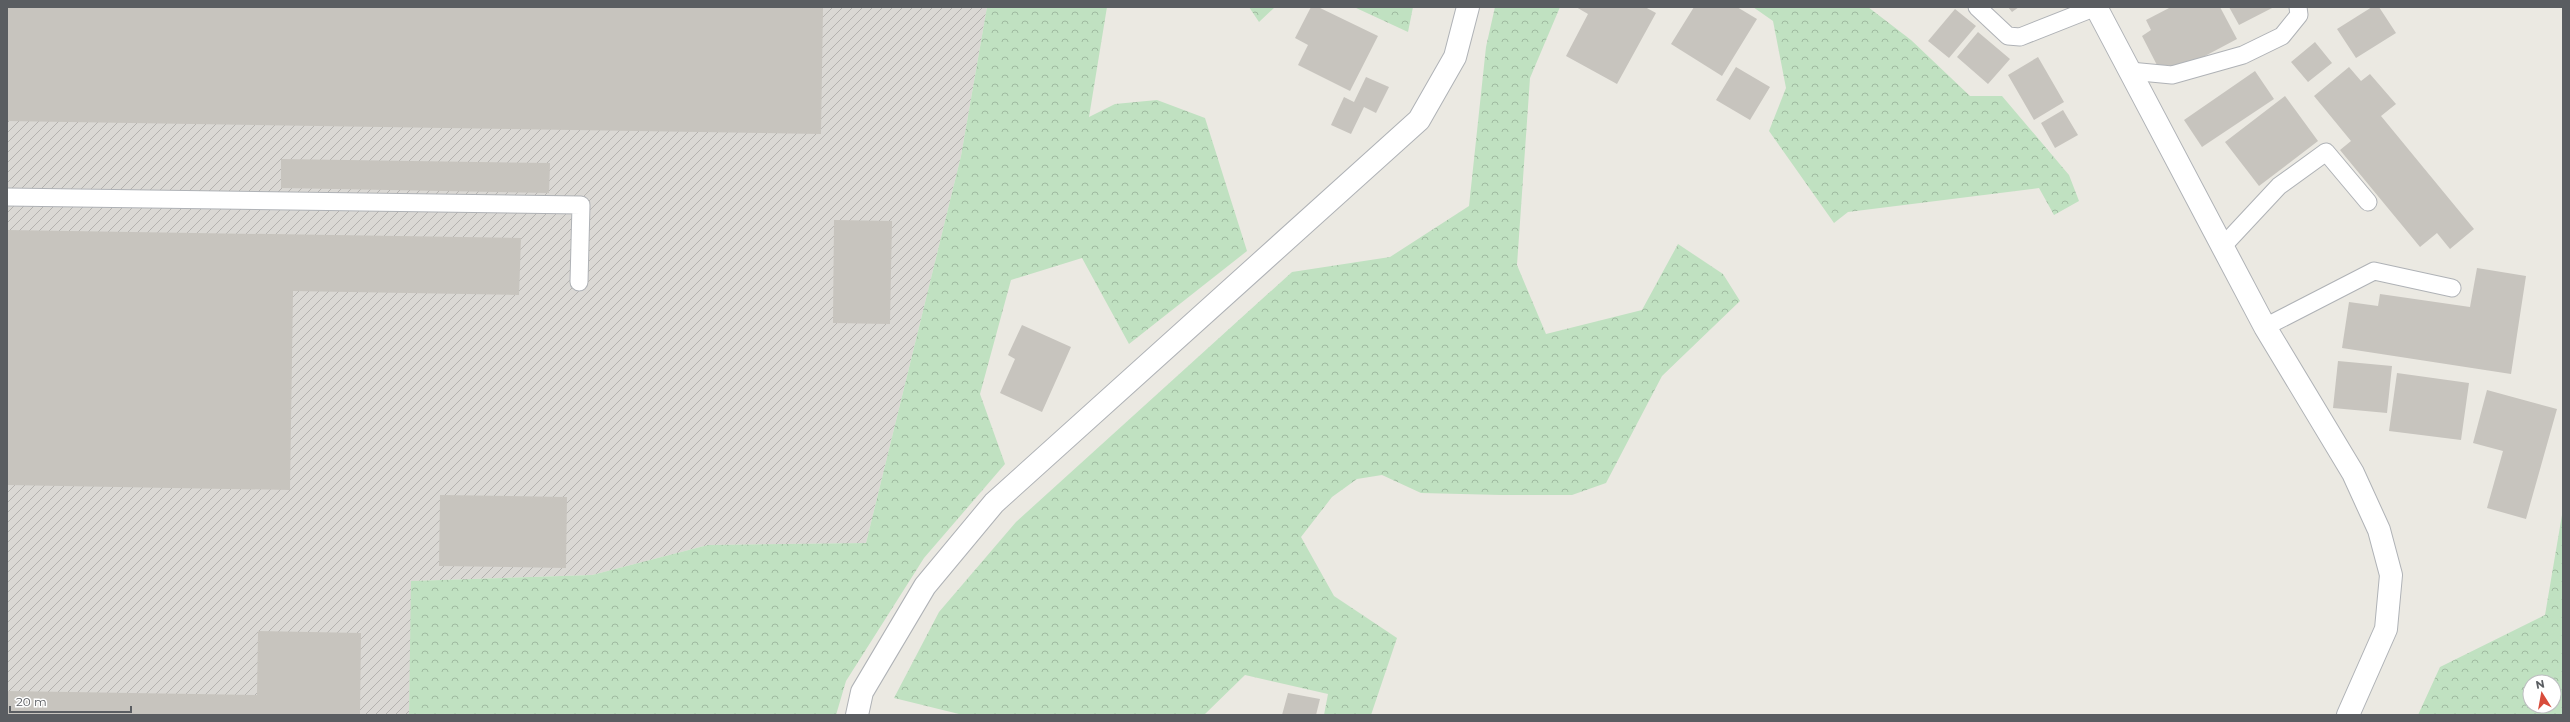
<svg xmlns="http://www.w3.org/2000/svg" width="2570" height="722" font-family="Montserrat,sans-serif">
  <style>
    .industrial { fill: url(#industrial-furrows) }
    .forest { fill: url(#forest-crowns); fill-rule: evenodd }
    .building { fill: #c7c4be }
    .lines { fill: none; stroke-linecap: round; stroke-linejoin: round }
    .service-casing { stroke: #afb2b6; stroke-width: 19 }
    .minor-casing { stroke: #afb2b6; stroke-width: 24 }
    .tertiary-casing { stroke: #afb2b6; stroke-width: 24 }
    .service { stroke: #fff; stroke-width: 17 }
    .minor { stroke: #fff; stroke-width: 22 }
    .tertiary { stroke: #fff; stroke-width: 22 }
  </style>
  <defs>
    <pattern id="industrial-furrows" width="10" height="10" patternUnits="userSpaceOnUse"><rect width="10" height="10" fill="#dad8d4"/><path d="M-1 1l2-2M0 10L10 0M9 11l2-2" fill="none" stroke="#b4b2af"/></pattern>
    <pattern id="forest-crowns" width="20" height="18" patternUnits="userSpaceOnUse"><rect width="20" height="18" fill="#c0e1c1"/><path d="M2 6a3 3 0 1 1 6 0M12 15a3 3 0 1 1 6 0" fill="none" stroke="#9fbaa0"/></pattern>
  </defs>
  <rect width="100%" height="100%" fill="#ebe9e2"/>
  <path class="industrial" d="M7,7H987L961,156L866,543L708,545L592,575L412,581L409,715H7Z"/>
  <path class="forest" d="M987,7H1107L1089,117L1115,104L1157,100L1205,118L1247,251L1129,344L1082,258L1011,280L980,394L1005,464L924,558L846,681L836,715H409L411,581L592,575L708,545L866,543L961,156Z
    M1249,7H1275L1259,22Z
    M1354,7H1413L1408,32Z
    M1495,7H1560L1530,78L1517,265L1546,334L1642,310L1678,244L1723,274L1740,301L1662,376L1606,483L1572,495H1501L1421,493L1382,475L1357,479L1332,497L1301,537L1334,596L1397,638L1371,715H1324L1328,694L1245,675L1204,715H963L894,698L939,612L1016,522L1292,272L1390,257L1469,206L1486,47Z
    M1753,7H1868L1911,40L1970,96H2002L2069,175L2079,201L2054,215L2039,188L1848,212L1834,223L1769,131L1786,88L1773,21Z
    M2563,509V715H2418L2440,667L2545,615ZM2530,682H2554V706H2530Z"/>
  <path class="building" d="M7,7H823L821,134L7,121Z
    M1311,7H1318L1378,36L1350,91L1298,65L1308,45L1295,38Z
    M1576,7H1645L1656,13L1617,84L1566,56L1588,14Z
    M1694,7H1737L1757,19L1722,76L1671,44Z
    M2008,7H2019L2012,12Z
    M2171,7H2220L2237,39L2173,73L2169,65L2159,69L2142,36L2151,30L2146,20Z
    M2229,7H2274L2239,25Z
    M2372,7H2379L2396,33L2356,58L2337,29Z
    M1955,9L1976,26L1949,58L1928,41Z
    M1978,32L2010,59L1988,84L1957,57Z
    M2315,42L2332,63L2308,82L2291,62Z
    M2038,57L2064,102L2034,120L2008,75Z
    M1736,67L1770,87L1750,120L1716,100Z
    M2349,67L2361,81L2370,74L2396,104L2381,116L2474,229L2450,249L2437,233L2420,247L2340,150L2351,141L2314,96Z
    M2255,71L2274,99L2202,147L2184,120Z
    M1366,77L1389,87L1376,113L1364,107L1351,134L1331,125L1344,97L1354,102Z
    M2285,96L2318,141L2259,186L2225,142Z
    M2063,110L2078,135L2055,148L2041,123Z
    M281,159L550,163L549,193L281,188Z
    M834,220L892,221L890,324L833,323Z
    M7,230L521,238L519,295L293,291L290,490L7,485Z
    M2477,268L2526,276L2511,374L2342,348L2349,302L2378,306L2380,294L2470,307Z
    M1022,325L1071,347L1042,412L1000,393L1015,359L1008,355Z
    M2338,361L2392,366L2387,413L2333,408Z
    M2397,373L2469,383L2461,440L2389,431Z
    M2487,390L2557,409L2526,519L2487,508L2503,451L2473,443Z
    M440,495L567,497L566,568L439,566Z
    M258,631L361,633L360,715H7V691L257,695Z
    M1288,693L1320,699L1316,715H1282Z"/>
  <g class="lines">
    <defs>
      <path id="service" d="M1977,7L2008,36L2020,37L2096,7
        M2130,71L2172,75L2243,55L2282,36L2299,15L2298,7
        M7,197L581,205L579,282
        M2223,246L2279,186L2326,152L2368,202
        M2265,327L2374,271L2452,288"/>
      <path id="minor" d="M2096,7L2265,327L2353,473L2379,530L2391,575L2386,629L2348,715"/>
      <path id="tertiary" d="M857,715L862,692L925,586L994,503L1419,120L1455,57L1468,7"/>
    </defs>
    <use href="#service" class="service-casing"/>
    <use href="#minor" class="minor-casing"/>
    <use href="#tertiary" class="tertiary-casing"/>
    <use href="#service" class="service"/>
    <use href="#minor" class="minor"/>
    <use href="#tertiary" class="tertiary"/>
  </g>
  <rect width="2570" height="722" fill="none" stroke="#5a5d61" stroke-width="16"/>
  <g transform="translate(2542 694) rotate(349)"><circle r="19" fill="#ffffff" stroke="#bdbec0"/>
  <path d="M0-3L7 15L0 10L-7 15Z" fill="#d84c3b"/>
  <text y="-6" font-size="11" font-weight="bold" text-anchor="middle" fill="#5a5d61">N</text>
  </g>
  <path d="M10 706v6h121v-6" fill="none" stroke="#5a5d61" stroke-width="2"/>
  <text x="16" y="706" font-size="12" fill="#5a5d61" stroke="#ffffff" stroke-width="3" paint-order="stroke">20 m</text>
</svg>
